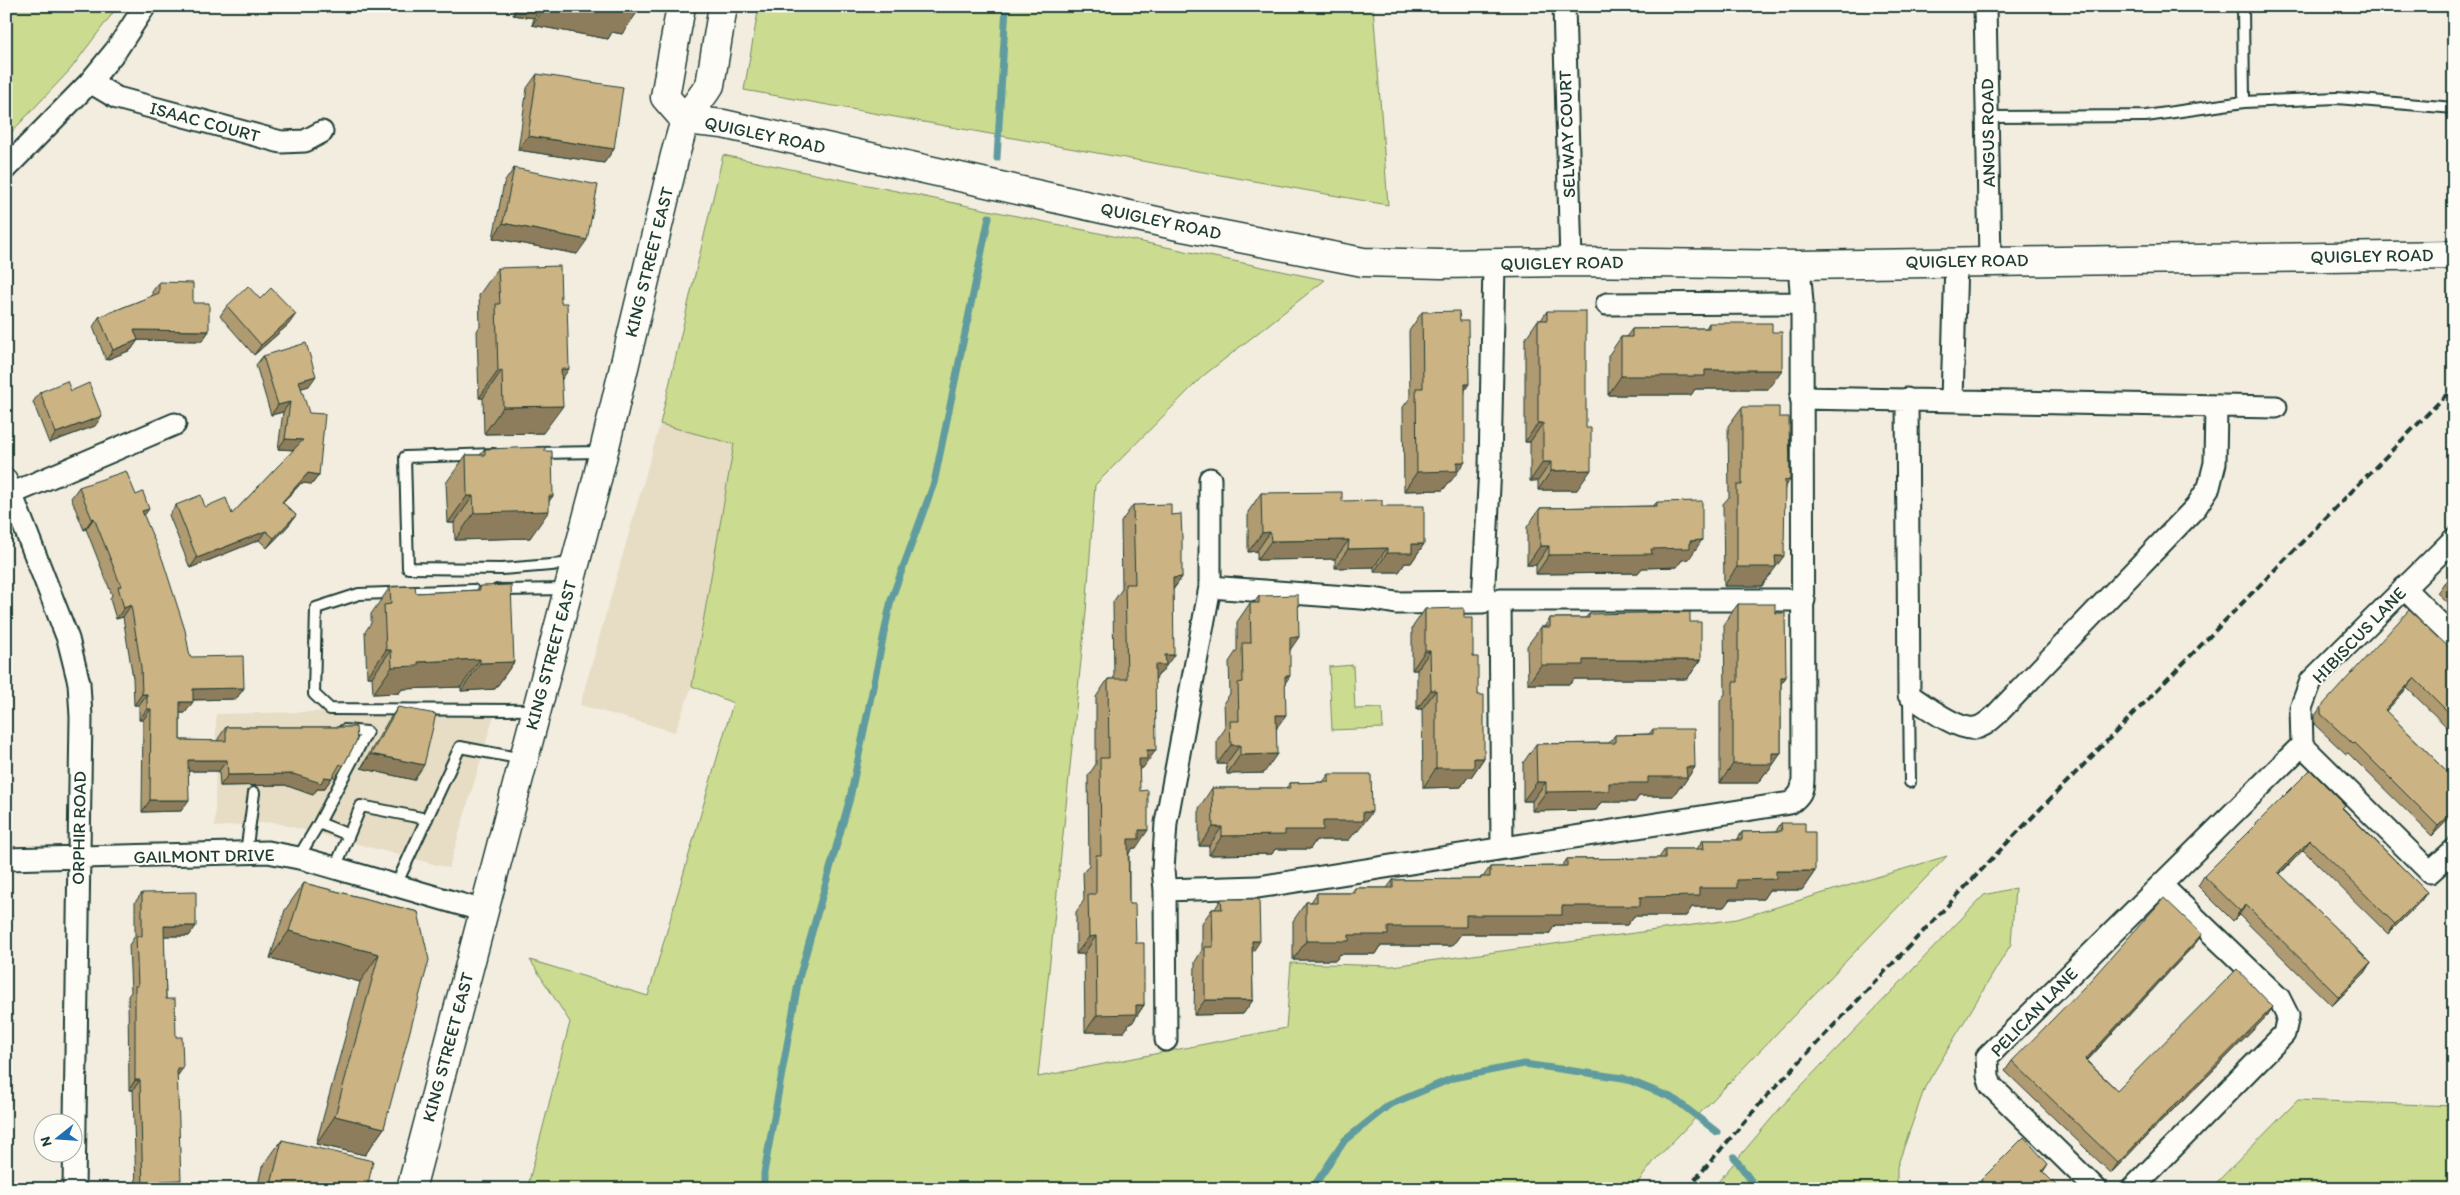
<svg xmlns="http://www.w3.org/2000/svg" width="2460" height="1195" font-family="Itim,sans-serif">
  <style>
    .built { fill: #e7dcc4 }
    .green { fill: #cbdb8f; stroke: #758c62 }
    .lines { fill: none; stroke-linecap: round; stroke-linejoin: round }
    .stream { stroke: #609c9f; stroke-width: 7 }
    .lane-casing { stroke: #1f3d34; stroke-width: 14 }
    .street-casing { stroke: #1f3d34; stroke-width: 25 }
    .secondary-casing { stroke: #1f3d34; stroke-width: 31 }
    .lane { stroke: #fdfcf7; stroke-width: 10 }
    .street { stroke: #fdfcf7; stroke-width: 21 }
    .secondary { stroke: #fdfcf7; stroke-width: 28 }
    .rail { stroke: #1f3d34; stroke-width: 4; stroke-dasharray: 8 4; stroke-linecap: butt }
    .wall { fill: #af9a71; stroke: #1f3d34 }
    .shaded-wall { fill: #8e7d5c; stroke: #1f3d34 }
    .building { fill: #cbb383; stroke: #1f3d34 }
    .labels { text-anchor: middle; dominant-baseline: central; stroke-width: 4; stroke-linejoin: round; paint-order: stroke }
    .street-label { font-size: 18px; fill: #1f3d34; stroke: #fdfcf7 }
  </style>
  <rect width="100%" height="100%" fill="#f3ede0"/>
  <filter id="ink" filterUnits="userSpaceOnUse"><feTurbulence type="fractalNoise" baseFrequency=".02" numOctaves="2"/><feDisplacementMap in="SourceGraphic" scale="10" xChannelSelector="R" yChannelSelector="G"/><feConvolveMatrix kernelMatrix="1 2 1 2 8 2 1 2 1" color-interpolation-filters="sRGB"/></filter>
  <g filter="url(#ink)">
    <path class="built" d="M660,424L734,443L692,686L675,732L580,705Z
      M496,708L449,868L273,822L215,827L216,714Z"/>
    <path class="green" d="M6,6H118L70,70L6,138Z
      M759,6H1373L1388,205L744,90Z
      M723,155L1325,280L1203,376L1095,485L1086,612L1038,1077L1286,1028L1291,963L1392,966L1737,919L1947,856L1655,1160L1633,1189H527L570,1022L530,960L648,996L733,703L692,686L734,444L660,424Z
      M1353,665L1355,709L1382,708L1383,728L1332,730L1329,667Z
      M2015,888L2011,944L1925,1087L1897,1167V1189H1712L1782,1106L1984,895Z
      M2298,1100L2454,1106V1189H2210Z"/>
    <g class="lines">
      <path class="stream" d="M997,158L1006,6
        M1734,1157L1757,1189
        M764,1189V1173L799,978L850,798L891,600L934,483L989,217
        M1312,1189L1345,1140L1389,1105L1453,1078L1524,1064L1623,1078L1673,1098L1717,1132"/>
      <defs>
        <path id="lane" d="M2243,6L2244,102
          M1989,117L2146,116L2244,102L2337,98L2454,108
          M538,453L601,452
          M494,454L405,457L408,568L502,569L575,563
          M473,590L359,594L316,608L314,694L330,709L535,710
          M497,590L568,589
          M1909,695L1910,782
          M319,823L349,835
          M246,853L254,793
          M298,858L319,823L367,732L344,730
          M335,868L361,806L427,819
          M396,885L460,747L523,759"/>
        <path id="street" d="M1564,6L1571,262
          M1985,6L1990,260
          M90,82L117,98L281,142L305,141L322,132
          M6,168L90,82L117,49L145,6
          M1607,304L1802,303
          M1801,398L2276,407
          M1907,399L1909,695C1924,705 1958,731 1975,728C1983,727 1989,721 1995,716L2196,507L2209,487L2215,463L2216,407
          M1952,400L1956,261
          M6,480L68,639L79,683L81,717L74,1189
          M6,496L175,424
          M2454,539L2311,681L2301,708L2302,745L2430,872L2454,850
          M1210,587L1374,599L1396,603L1483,602L1490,467L1494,264
          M2404,588L2454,638
          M1502,848L1500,600H1804
          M6,859L268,852L304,859L484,911
          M1165,890L1258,887L1790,803C1800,796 1803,791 1803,778L1802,303L1799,265
          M1166,1040L1165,890L1163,870L1166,823L1210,587V479
          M2096,1189L1991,1086L1988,1076L1987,1057L2302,745
          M2132,1189L2284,1034L2288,1016L2279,998L2161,885"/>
        <path id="secondary" d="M681,6L665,97L685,120
          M685,120L723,124L1183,227L1363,262L1441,264L1571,262L1799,265L2454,255
          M411,1189L595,488L675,155L685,120L710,85L723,6"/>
      </defs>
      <use href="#lane" class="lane-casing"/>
      <use href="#street" class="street-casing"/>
      <use href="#secondary" class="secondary-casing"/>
      <use href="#lane" class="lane"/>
      <use href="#street" class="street"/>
      <use href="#secondary" class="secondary"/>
      <path class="rail" d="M1687,1189L1764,1099L2007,843L2454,387"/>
    </g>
    <path class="wall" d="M515,6H641L622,34L612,32L608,39L532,25L534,18L513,15Z
      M537,74L614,149L604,163L518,150L527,88Z
      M514,168L577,254L493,238L504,183Z
      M498,268L562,379L543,433L484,434L483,398H479L477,331L480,326L479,295Z
      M159,282L193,303L209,331L202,341L138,340L131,350L106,360L93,327L99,317L152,296V292Z
      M260,299L289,324L254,355L220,316L227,306Z
      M1547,311L1577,490H1538V481H1530V442H1525V339L1538,320H1541Z
      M1422,312L1460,321L1465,391L1451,481H1450L1443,490L1404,491L1403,407L1410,398L1409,331Z
      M1709,323L1768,389H1695L1691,395H1608V356L1621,337H1626L1632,329L1706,328Z
      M263,356L309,386L301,388L319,475L312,484L301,483L283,503L296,515L289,525L267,548L259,540L190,568L169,515L176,505L205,507L232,514L294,450L278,449L283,412L271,415L256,365Z
      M71,391L95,426L49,443L33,402L40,392Z
      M1742,407L1779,417L1785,487L1771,575H1770L1762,586H1724L1723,504L1729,497L1728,426Z
      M485,449L549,502L530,538L455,540L454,523H448L446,483L466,455H480Z
      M79,487L144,516L190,657L244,688L236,699L193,700L185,713H180V740L218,741V739L226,727H356L343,766L335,778L333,776L324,789H317L313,795L285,785L220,786L219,771H188L181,811L142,812L143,720H139V705H134L133,678L123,617L116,619L110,599L112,595L86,529L84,530L71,498Z
      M1261,493L1342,501L1382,506L1424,544L1411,563H1405L1399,572H1374V567L1335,568V559L1257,560V551L1248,552V512Z
      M1657,502L1689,559L1682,560L1677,567L1642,568L1638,573L1536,574V565H1527V527L1540,508L1653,506Z
      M1133,505L1171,515L1182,577L1173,590L1161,673H1160L1155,680L1143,768H1141L1139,770L1136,848H1133L1129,853V904L1136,943L1144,1005L1132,1023H1130L1124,1032H1085L1084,954H1076V912L1084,900L1083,873L1089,865L1088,776L1096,764V697L1108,679H1114L1113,602L1122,589L1121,522Z
      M2454,573V609L2437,593L2444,583Z
      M480,586L514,662L495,689L461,691V687L402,689L399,693L373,694L372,677H367L365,632L371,623V614L390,587L416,593L477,590Z
      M1259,596L1290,650L1285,684L1277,728L1264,773L1227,774L1226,764H1217V740L1225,729L1224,702L1230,694L1229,662L1237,650V622L1250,603H1254Z
      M1738,604L1775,613L1786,677L1781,683V753L1768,772H1766L1758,783H1720V701L1725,694L1724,623Z
      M1425,609L1464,618L1473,657L1478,695L1484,758L1471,777H1468L1461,787L1423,788L1422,709H1417V670H1412V628Z
      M1589,614L1690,622L1701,660L1687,679H1574L1570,684H1528L1527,646L1541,627H1544L1550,618H1585Z
      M2454,652V734L2407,688L2386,711L2454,778V814L2432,836L2348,753L2346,754L2314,724V717L2321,707Z
      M398,707L414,780L361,768L388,721Z
      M1653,729L1695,767L1682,786H1680L1673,796H1639L1635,802H1601L1596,810L1532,811V801H1523V763L1536,744L1609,743L1615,735L1649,734Z
      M1329,774L1358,831H1356L1349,840H1316L1310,849H1275L1272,854L1209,855V846H1199V808L1212,788H1286L1290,783L1323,782Z
      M2343,808L2427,892L2420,902L2388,934L2303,850L2280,874L2371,963L2365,973L2332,1006L2239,915L2233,921L2198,886L2204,876Z
      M1781,823L1805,832L1815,871L1802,890H1769L1763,899H1730L1724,907H1692L1686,916H1634L1627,925H1555L1549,934H1461L1452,946H1380L1375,954H1340L1336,960H1293V921L1306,902H1311L1317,893H1351L1355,888H1387L1393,880L1480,879L1481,877H1483L1490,867L1562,866L1567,859L1659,858L1665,849H1697L1703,840H1737L1742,832L1776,831Z
      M304,883L418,912L384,1128L365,1155L316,1144L360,982L270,958L285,910Z
      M142,893L196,926L189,936H164L166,999L183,1068L177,1076L175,1189H136L133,1090H129L128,996L131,992L129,945L135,936V902Z
      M1221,899L1252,952L1253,1000L1243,1014L1194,1015L1195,962L1202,950V923L1212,909H1215Z
      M2202,934L2195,944L2087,1061L2117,1090L2273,1007L2266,1017L2187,1097L2163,1119L2111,1173L2005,1071L2012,1061Z
      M282,1140L367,1189H257L262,1167Z
      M2048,1164L2043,1172L2060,1189H1975L1981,1180Z"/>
    <path class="shaded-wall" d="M519,6H542L534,18L513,15Z
      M545,6H635L641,7L622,34L612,32L608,39L532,25Z
      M528,136L614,149L604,163L518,150Z
      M503,223L587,240L577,254L493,238Z
      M296,314L289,324L254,355L261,345Z
      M134,330L209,331L202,341L127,340Z
      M138,340L131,350L106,360L113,350Z
      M561,369H569L550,396Z
      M502,370L483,398H479L498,371Z
      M1705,370H1782L1768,389H1695L1691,395H1608L1621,376Z
      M316,376L309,386L292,391L299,381Z
      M1465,384H1469L1456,404Z
      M290,402L283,412L271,415L278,405Z
      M563,406L543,433L484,434L503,407Z
      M102,416L95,426L49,443L56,433Z
      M1538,423H1543L1530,442H1525Z
      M285,439L303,440L297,450L278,449Z
      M1457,462H1465L1451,481H1450L1443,490L1404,491L1417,472Z
      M1543,462H1551L1538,481H1530Z
      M1591,470L1577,490H1538L1551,471Z
      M308,473L319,475L312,484L301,483L275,512L282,502Z
      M1785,480H1790L1776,499Z
      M467,496H473L454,523H448Z
      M549,496H553L542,511H549L530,538L455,540L474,513Z
      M149,509L141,520L142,511Z
      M296,515L289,525L267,548L274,538Z
      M94,518L86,529L84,530L92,519Z
      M266,531L259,540L190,568L197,558Z
      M1270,532L1257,551L1248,552L1262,533Z
      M1349,540L1335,559L1257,560L1271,541Z
      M1702,540L1689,559L1682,560L1677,567L1642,568L1638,573L1536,574L1549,555L1690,541Z
      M1412,544H1424L1411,563H1405L1399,572H1374L1387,553Z
      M1540,546H1549L1536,565H1527Z
      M1387,548L1374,567L1335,568L1348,549Z
      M1775,556H1784L1762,586H1724L1737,567Z
      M1182,577L1169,595L1173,578Z
      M131,605L123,617L116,619L124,608Z
      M1290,637H1299L1286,656Z
      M386,650H391L372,677H367Z
      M1425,651H1430L1417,670H1412Z
      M1165,655H1174L1161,673H1160L1153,682L1155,665Z
      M480,659L461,687L402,689L399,693L373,694L392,667L418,662Z
      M1583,660H1701L1687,679H1574L1570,684H1528L1541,665Z
      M514,662L495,689L461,691L480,663Z
      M1285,676H1290L1277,695Z
      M1781,677H1786L1772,696Z
      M2414,678L2407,688L2378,720L2385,710Z
      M244,688L236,699L185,700L193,689Z
      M1431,690H1436L1422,709H1417Z
      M142,694H147L139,705H134Z
      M180,702H193L185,713H172Z
      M147,709H151L143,720H139Z
      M1276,715H1286L1272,734Z
      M1231,745H1240L1226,764H1217Z
      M1147,750H1156L1143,768H1141L1135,776L1139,759Z
      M1772,753H1781L1768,772H1766L1758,783H1720L1733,764Z
      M371,754L424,765L414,780L361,768Z
      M1277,754L1264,773L1227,774L1240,755Z
      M1474,758H1484L1471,777H1468L1461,787L1423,788L1436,768Z
      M188,760H227L219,771H180Z
      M1686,767H1695L1682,786H1680L1673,796H1639L1635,802H1601L1596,810L1532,811L1546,792L1609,783L1648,777Z
      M293,774L332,778L324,789H317L313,795L285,785L220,786L228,775Z
      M1537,782H1546L1532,801H1523Z
      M150,800H189L181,811L142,812Z
      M2454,811V814L2432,836L2438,826Z
      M1363,812H1372L1358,831H1356L1349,840H1316L1310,849H1275L1272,854L1209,855L1222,836L1285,830Z
      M1213,827H1222L1209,846H1199Z
      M1139,830H1148L1136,848H1133L1127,856L1128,839Z
      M2310,840L2303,850L2271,882L2278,872Z
      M1776,871H1815L1802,890H1769L1763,899H1730L1724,907H1692L1686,916H1634L1627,925H1555L1549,934H1461L1452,946H1380L1375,954H1340L1336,960H1293L1306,941L1349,935L1388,927L1466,915L1562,906L1640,897L1699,888Z
      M2427,892L2420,902L2388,934L2395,924Z
      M2246,905L2239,915L2233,921L2240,911Z
      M164,926H196L189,936H157Z
      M289,931L379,954L360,982L270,958Z
      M2202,934L2195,944L2078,1070L2085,1060Z
      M1096,936L1084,954H1076L1089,937Z
      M1252,941H1260L1250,956Z
      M2371,963L2365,973L2332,1006L2339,997Z
      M1205,1000H1253L1243,1014L1194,1015Z
      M1136,1005H1144L1132,1023H1130L1124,1032H1085L1097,1015Z
      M2273,1007L2266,1017L2187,1097L2163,1119L2111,1173L2118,1163L2170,1109Z
      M177,1068H183L176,1078Z
      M135,1080H140L133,1090H129Z
      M335,1116L384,1128L365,1155L316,1144Z
      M181,1180L175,1189H155L161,1181Z"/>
    <path class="building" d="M597,6H627L626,12Z
      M537,74L623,87L614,149L528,136Z
      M514,168L598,185L587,240L503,223Z
      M560,266L561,303H567L569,369H561L563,406L503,407L502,370L498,371L496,304H500L498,268Z
      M159,282L193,283V303H209V331L134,330L138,340L113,350L99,317L159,293Z
      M248,286L260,299L271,288L296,314L261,345L227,306Z
      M1459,311L1460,321H1468L1469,384H1465V462H1457V471L1417,472L1416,388H1423L1422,312Z
      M1547,311H1586V428H1591V470L1551,471V462H1543V423H1538V320H1547Z
      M1709,323H1772V332H1782V370H1705V376H1621V337H1632V329L1709,328Z
      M306,343L316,376L299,381L309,413L325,414L319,475L308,473L282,502L296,515L274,538L266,531L197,558L176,505L201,495L205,507L226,498L232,514L303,440L285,439L290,402L278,405L263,356Z
      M67,381L71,391L89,383L102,416L56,433L40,392Z
      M1742,407H1779V417H1789L1790,480H1785L1784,556H1775L1776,567H1737V485H1742Z
      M545,447V451H552L553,496H549V511L474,513L473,496H467L466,455H485V449Z
      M126,471L136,495L143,492L149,509L142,511L163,561L185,630L190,657L243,656L244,688L193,689V702H180V740L226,741V727H356L357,740L343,766L340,764L332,778L324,777L321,783L293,774L228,775L227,760H188L189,800H150L151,709H147V694H142L141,667L131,605L124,608L118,587L121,586L94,518L92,519L79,487Z
      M1342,492V501L1382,500V506H1424V544H1412V553H1387V548L1348,549L1349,540L1271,541L1270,532L1262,533L1261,493Z
      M1702,501V540L1690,541V548L1651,549L1652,554L1549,555V546H1540V508L1657,506V502Z
      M1171,504V515L1181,514L1182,538V577L1173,578L1174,655H1165L1166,665H1155L1156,750H1147V759H1139L1140,791L1148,790V830H1139V839H1128L1129,904H1135L1136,943H1144V1005H1136V1014L1097,1015L1096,936L1089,937L1088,894H1096V855H1101L1100,758H1109L1108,679H1127L1125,584H1135L1133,505Z
      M2454,573V593L2444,583Z
      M511,585L514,662L480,663V659L418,662V666L392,667L391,650H386L384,605L391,604L390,587L415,586L416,593L480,590V586Z
      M1298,595L1299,637H1290V676H1285L1286,715H1276L1277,754L1240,755V745H1231L1230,721H1239L1238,683L1243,682L1242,643H1251L1250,603H1259V596Z
      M1738,604H1775V613H1785L1786,677H1781V753H1772V764H1733V682H1738Z
      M1464,608V618H1473V657H1478V695H1484V758H1474V768H1436V690H1431L1430,651H1425V609Z
      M2409,610L2454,652V718L2414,678L2385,710L2454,778V811L2438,826L2355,743L2353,744L2321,714V707Z
      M1690,612V622H1701V660H1583V665H1541V627H1550V618H1589V614Z
      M398,707L436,714L424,765L371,754Z
      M1653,729H1694L1695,767H1686L1687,777H1648V783H1609V791L1546,792V782H1537L1536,744L1615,743V735L1653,734Z
      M2310,770L2345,805L2342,808L2427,892L2395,924L2310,840L2278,872L2371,963L2339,997L2246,905L2240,911L2204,876Z
      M1329,774H1371L1372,812H1363V821H1323V830H1285V835L1222,836V827H1213L1212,788H1290V783L1329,782Z
      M1781,823H1805V832H1815V871H1776V879L1737,880V888H1699V896L1640,897V906H1562V915H1466V927H1388V935H1349V941H1306V902H1317V893H1355V888H1393V880L1481,879V877H1490V867L1567,866V859L1665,858V849H1704L1703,840H1742V832L1782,831Z
      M304,883L418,912L429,960L384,1128L335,1116L379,954L289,931Z
      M196,892V926H164L166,999H175L176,1037H182L183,1068H177L181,1180L161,1181V1189H143L140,1080H135V986H138L136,936H142V893Z
      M2164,898L2202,934L2085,1060L2117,1090L2237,969L2273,1007L2194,1087L2170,1109L2118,1163L2012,1061L2088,983Z
      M1221,899H1259L1260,941H1252L1253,1000H1205V947H1213L1212,909H1222Z
      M2024,1137L2048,1164L2042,1171L2060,1189H1990L1981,1180Z
      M282,1140L373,1161L367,1189H270Z"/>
  </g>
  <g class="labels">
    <g class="street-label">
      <text transform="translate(205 122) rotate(15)">ISAAC COURT</text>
      <text transform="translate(1988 133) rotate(-91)">ANGUS ROAD</text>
      <text transform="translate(1567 134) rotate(-92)">SELWAY COURT</text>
      <text transform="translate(765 135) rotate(12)">QUIGLEY ROAD</text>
      <text transform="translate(1161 221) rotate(12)">QUIGLEY ROAD</text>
      <text transform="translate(2372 256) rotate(-1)">QUIGLEY ROAD</text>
      <text transform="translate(1967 261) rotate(-1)">QUIGLEY ROAD</text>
      <text transform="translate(649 262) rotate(-76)">KING STREET EAST</text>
      <text transform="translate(1562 263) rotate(-1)">QUIGLEY ROAD</text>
      <text transform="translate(2359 635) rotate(-46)">HIBISCUS LANE</text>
      <text transform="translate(551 655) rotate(-75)">KING STREET EAST</text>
      <text transform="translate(79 828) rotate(-89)">ORPHIR ROAD</text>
      <text transform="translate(204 856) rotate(-1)">GAILMONT DRIVE</text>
      <text transform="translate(2034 1012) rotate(-46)">PELICAN LANE</text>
      <text transform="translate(448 1047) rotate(-75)">KING STREET EAST</text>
    </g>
  </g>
  <rect width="2460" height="1195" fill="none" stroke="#fdfcf7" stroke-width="25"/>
  <rect x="12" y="12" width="2435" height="1170" fill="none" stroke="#1f3d34" stroke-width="2" filter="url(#ink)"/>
  <g transform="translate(58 1138) rotate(253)"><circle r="24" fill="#fdfcf7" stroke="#a4b0a9"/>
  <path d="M0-4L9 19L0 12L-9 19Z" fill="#1f6fb2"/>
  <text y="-8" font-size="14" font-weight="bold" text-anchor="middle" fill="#1f3d34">N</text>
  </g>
</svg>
